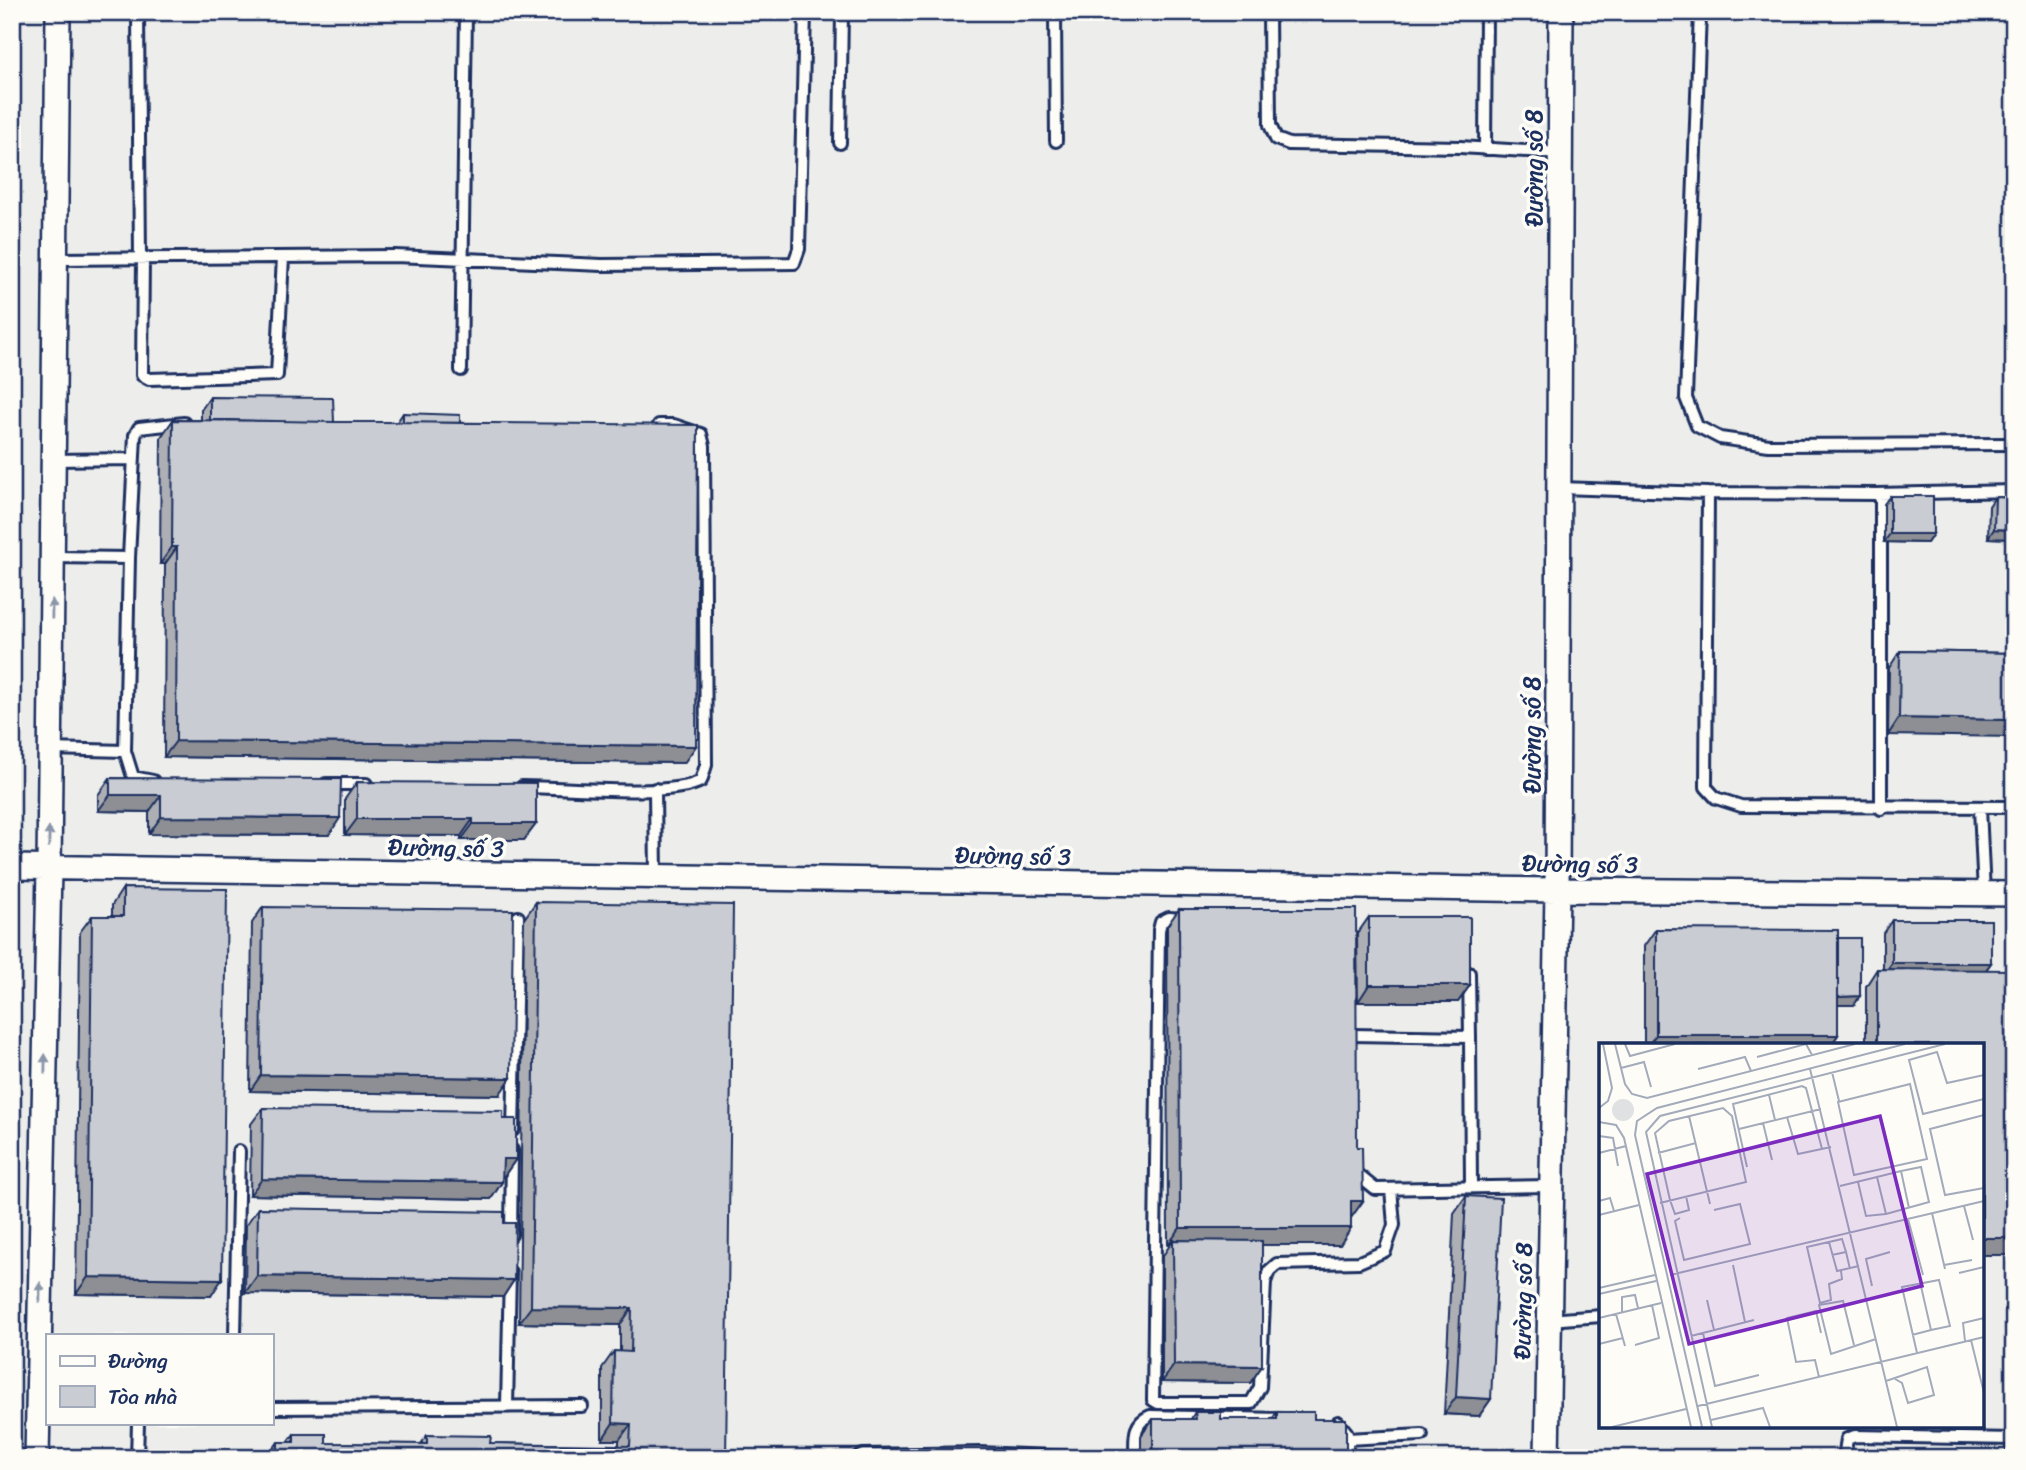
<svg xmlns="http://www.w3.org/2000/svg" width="2026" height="1470" font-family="Sriracha,sans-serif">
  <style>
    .built { fill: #edeeec; fill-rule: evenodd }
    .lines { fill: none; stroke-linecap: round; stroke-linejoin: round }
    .service-casing { stroke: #1b2f5e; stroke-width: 16 }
    .minor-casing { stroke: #1b2f5e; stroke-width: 28 }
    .service { stroke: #fdfcf7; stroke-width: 10 }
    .minor { stroke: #fdfcf7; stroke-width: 23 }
    .wall { fill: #adafb5; stroke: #1b2f5e; stroke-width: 2 }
    .shaded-wall { fill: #8d8f94; stroke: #1b2f5e; stroke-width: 2 }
    .building { fill: #c9ccd3; stroke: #1b2f5e; stroke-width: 2 }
    .oneway { fill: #8c96aa }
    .labels { text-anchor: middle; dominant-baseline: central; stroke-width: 7; stroke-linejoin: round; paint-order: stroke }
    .street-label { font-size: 24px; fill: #1b2f5e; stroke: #fdfcf7 }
    .inset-road { fill: none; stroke: #a3aaba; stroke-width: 2 }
    .view { fill: #7b2cbf; fill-opacity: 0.15; stroke: #7b2cbf; stroke-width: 3.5 }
    .inset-edge { fill: none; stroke: #1b2f5e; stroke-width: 3.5 }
  </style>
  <rect width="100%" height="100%" fill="#fdfcf7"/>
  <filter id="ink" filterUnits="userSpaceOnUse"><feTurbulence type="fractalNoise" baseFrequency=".0143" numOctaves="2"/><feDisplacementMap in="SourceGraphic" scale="14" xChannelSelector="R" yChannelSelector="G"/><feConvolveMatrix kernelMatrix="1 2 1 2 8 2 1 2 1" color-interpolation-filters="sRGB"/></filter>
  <g filter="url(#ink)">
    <path class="built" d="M12,12H2014V1458H12ZM1601,1045H1982V1426H1601ZM47,1335H271V1423H47Z"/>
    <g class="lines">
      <defs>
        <path id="service" d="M138,12L140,258
          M1055,12L1056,141
          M1269,12L1270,125L1276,139L1289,144L1460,147L1560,153
          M1700,12L1686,398L1697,426L1720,438L1769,445L2014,444
          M840,143L842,12
          M1485,149L1486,12
          M143,258L142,375L149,379L277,375L283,257
          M56,259L395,256L602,265L794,263L799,249L805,12
          M461,370L466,12
          M53,460L133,459
          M1560,488L1708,493L1877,494L1881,499V809
          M1708,493L1706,787L1716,798L1741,806L2014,807
          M1877,494L2014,491
          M52,557L129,558
          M50,749L125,751
          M153,781L133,777L125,751L129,558L135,435L139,428L184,423
          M326,784H366
          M522,787C561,787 671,798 701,781L706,765L704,446L701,434L674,425H659
          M655,789L656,877
          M1980,808L1984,894
          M1186,919L1169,918L1161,922L1159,930L1153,1400L1158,1403H1251L1260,1387L1265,1282L1269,1271L1277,1264L1359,1262L1385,1251L1394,1225L1391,1189
          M1469,973L1470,1037
          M1352,1035L1470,1037L1471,1187
          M513,1130L518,917
          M1354,1172L1375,1189L1552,1186
          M511,1235L512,1150
          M1549,1320L1601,1316
          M235,1335L239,1151
          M507,1406L510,1272
          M271,1408L582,1406
          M1338,1422L1347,1433V1458
          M1347,1439L1422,1435
          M137,1458L138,1423
          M856,1458L863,1455L980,1453L1094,1458
          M1135,1458C1136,1440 1131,1424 1150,1416L1284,1419
          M1844,1458L1847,1439L1855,1436L2014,1439
          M2013,1458V1439"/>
        <path id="minor" d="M12,867L1557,890L2014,894
          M37,1458L49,868L58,12
          M1547,1458L1557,890L1561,12"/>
      </defs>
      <use href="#service" class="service-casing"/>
      <use href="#minor" class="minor-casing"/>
      <use href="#service" class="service"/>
      <use href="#minor" class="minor"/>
    </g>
    <path class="wall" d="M210,397L334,422H397L403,413L460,423L684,763L164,757L165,564H160L161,437L173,420H201V410Z
      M1890,496L1933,534L1927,543L1884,542V504Z
      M1995,497L2014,498V539L1988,538L1989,506Z
      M1900,651L2014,653L1888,735L1889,668Z
      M110,778L329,835L149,834V812L98,811V795Z
      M357,782L536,824L524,840H461V836L345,835V799Z
      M123,888L211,1296L76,1294L80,932L92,916H112V905Z
      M536,902L726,1458H267L278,1442H288L294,1434L326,1443L421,1444L427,1435L490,1443L619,1445V1440H602V1368L614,1351L620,1352V1325L519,1323L524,919Z
      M263,907L499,1095L250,1091L252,923Z
      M1179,909L1357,1147L1363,1201L1351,1217L1340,1245H1262V1366L1250,1383L1162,1382V1257L1170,1245H1168L1167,926Z
      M1369,917L1470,985L1458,1002H1358L1357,934Z
      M1892,920L1991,963L1986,970L2014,1255H1982V1045H1866V986L1877,969H1883V933Z
      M1656,929L1838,938L1860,996L1854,1005H1838V1035L1831,1045H1644V946Z
      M263,1108L503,1119L516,1159L504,1176H503L502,1182L491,1199L250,1195L251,1124Z
      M1466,1196L1491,1399L1479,1416L1444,1414L1454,1213Z
      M258,1208L504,1223L514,1280L503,1297L245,1293L246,1225Z
      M1195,1412L1221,1419H1272L1277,1412L1314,1419L1346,1458H1141V1436L1153,1419H1191Z"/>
    <path class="shaded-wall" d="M1994,529L2014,530V539L1988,538Z
      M1890,534H1933L1927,543L1884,542Z
      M172,547H177L165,564H160Z
      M1899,718L2014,720V737L1888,735Z
      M176,741L696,746L684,763L164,757Z
      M110,795H161L149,812L98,811Z
      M161,817L340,818L329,835L149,834Z
      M357,819H473L461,836L345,835Z
      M473,824H536L524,840H461Z
      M1892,963H1991L1982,975H1883Z
      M1369,985H1470L1458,1002H1358Z
      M1860,996L1854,1005H1826L1832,997Z
      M1656,1035H1838L1831,1045H1648Z
      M261,1075L511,1078L499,1095L250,1091Z
      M503,1159H516L504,1176H491Z
      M262,1179L502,1182L491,1199L250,1195Z
      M1351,1201H1363L1351,1218Z
      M1180,1228H1351L1340,1245H1173V1240L1170,1245H1168Z
      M1982,1238H2014V1255H1982Z
      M257,1276L514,1280L503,1297L245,1293Z
      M88,1277L222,1279L211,1296L76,1294Z
      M531,1307L632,1308L620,1325L519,1323Z
      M1174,1365L1262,1366L1250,1383L1162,1382Z
      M1456,1397L1491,1399L1479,1416L1444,1414Z
      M613,1423L631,1424L619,1440H602Z"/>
    <path class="building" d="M210,397L333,398L334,422L210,420Z
      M403,413L460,415V423L403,422Z
      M173,420L698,425L696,746L176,741L177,547H172Z
      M1890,496H1933V534H1890Z
      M1995,497L2014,498V530L1994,529Z
      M1900,651L2014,653V720L1899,718Z
      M110,778L341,779L340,818L161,817V795H110Z
      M357,782L536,783V824H473V819H357Z
      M123,888L227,889L222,1279L88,1277L92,916H123Z
      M536,902L733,905L726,1458H278V1442H294V1434H326V1443L427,1444V1435L491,1436L490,1443L630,1446L631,1424L613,1423L614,1351L631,1352L632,1308L531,1307Z
      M263,907L513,910L511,1078L261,1075Z
      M1179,909H1356L1357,1147H1362L1363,1201H1351V1228H1180Z
      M1369,917H1470V985H1369Z
      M1892,920H1991V963H1892Z
      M1656,929L1838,930V1035H1656Z
      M1838,938H1860V996L1838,997Z
      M1877,969L2014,970V1238H1982V1045H1877Z
      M263,1108L503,1111V1119H516V1159H503L502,1182L262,1179Z
      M1466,1196L1501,1198L1491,1399L1456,1397Z
      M258,1208L504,1212V1223H515L514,1280L257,1276Z
      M1173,1240L1262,1241V1366L1174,1365Z
      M1195,1412H1221V1419H1277V1412H1314V1419H1346V1458H1153V1419H1196Z"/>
    <defs><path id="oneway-solid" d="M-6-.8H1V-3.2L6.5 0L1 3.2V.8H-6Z" transform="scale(1.75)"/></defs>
    <g class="oneway">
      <use href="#oneway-solid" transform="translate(52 609) rotate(-89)"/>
      <use href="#oneway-solid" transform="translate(49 837) rotate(-89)"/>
      <use href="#oneway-solid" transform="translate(45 1064) rotate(-89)"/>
      <use href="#oneway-solid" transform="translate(40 1292) rotate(-89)"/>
    </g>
  </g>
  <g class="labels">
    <g class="street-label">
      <text transform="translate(1534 168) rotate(-90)">Đường số 8</text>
      <text transform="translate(1532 735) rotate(-90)">Đường số 8</text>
      <text transform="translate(446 848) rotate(1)">Đường số 3</text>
      <text transform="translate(1013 856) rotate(1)">Đường số 3</text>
      <text transform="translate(1580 864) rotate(1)">Đường số 3</text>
      <text transform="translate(1523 1301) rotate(-89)">Đường số 8</text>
    </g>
  </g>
  <g transform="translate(1599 1043)">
    <rect width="385" height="385" fill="#fdfcf7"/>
    <path d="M13 67a11 11 0 1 1 22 0a11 11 0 1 1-22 0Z" fill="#e0e1e3"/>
    <path class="inset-road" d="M16,1L26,41L33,51L48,55L256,1M26,1L31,13L76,1M158,14L207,1L213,12M22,25L45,19L52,44M99,26L146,14L152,28M211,26L298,384M233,29L240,58M385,32L348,40L338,9L310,17L324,71L385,56M311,41L328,116L255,132L239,59ZM170,52L176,77M0,65L9,58L13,45L4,1M385,72L331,86L346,152L385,145M90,73L111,161M188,74L199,111L232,104M0,79L17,82L25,95L92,384M164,80L173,117M140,86L222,66M0,93L14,95L19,123M0,110L27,103M59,110L97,100M148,124L134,61L203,43L207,45L223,106M278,134L302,128M259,139L267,173L287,171L330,159L322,124L302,128L310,165M241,143L278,134L287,171M71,157L76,171L90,167L87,153M0,158L11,155L15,168M61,160L147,139L133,73L124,65L70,78L56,90L71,157M365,163L374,197M333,170L346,226M0,172L40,162M81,175L76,178L85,217L151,201L141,161L115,167M309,176L324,232M230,199L238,228L260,223M233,212L247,209L251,226M134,222L146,279M345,222L373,217M242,228L243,236L230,241L232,257L221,260L208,204L243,196L247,209M360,230L385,224M71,232L385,158M273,243L267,216L291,209M0,245L56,232M0,251L57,238M108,257L115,287M23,269V254L36,252L39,265M17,271L26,303M0,275L62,260M104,290L116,343L160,332M313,292L332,287L321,239M92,293L155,277M372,297L385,350M366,298L364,280L385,275M0,301L24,295M36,302L60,295L53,262M255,302L244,258L220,262L232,311L277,296M318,310L303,244L340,237L351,283L332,287M220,334L216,317L197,319L188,275L217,268L222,290M287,338L328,324L335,352L309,360L303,340L296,336M99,363L385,294M112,377L164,365L171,384M13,384L87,366M103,384L36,92L38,78L58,65L306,1M113,384L47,89L61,73L346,1"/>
    <path class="view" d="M281,73L323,243L90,301L48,131Z"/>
    <rect width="385" height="385" class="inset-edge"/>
  </g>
  <rect width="2026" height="1470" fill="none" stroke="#fdfcf7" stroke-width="42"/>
  <rect x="21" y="21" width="1984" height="1428" fill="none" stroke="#1b2f5e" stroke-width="2.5" filter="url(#ink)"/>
  <rect x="46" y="1334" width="228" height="91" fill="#fdfcf7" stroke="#a3aaba" stroke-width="2"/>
  <rect x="60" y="1356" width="35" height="10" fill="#fdfcf7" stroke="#a3aaba" stroke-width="2"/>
  <text x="108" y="1368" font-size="21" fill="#1b2f5e">Đường</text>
  <rect x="60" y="1386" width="35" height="21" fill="#c9ccd3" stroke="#a3aaba" stroke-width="2"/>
  <text x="108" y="1404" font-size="21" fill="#1b2f5e">Tòa nhà</text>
</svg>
